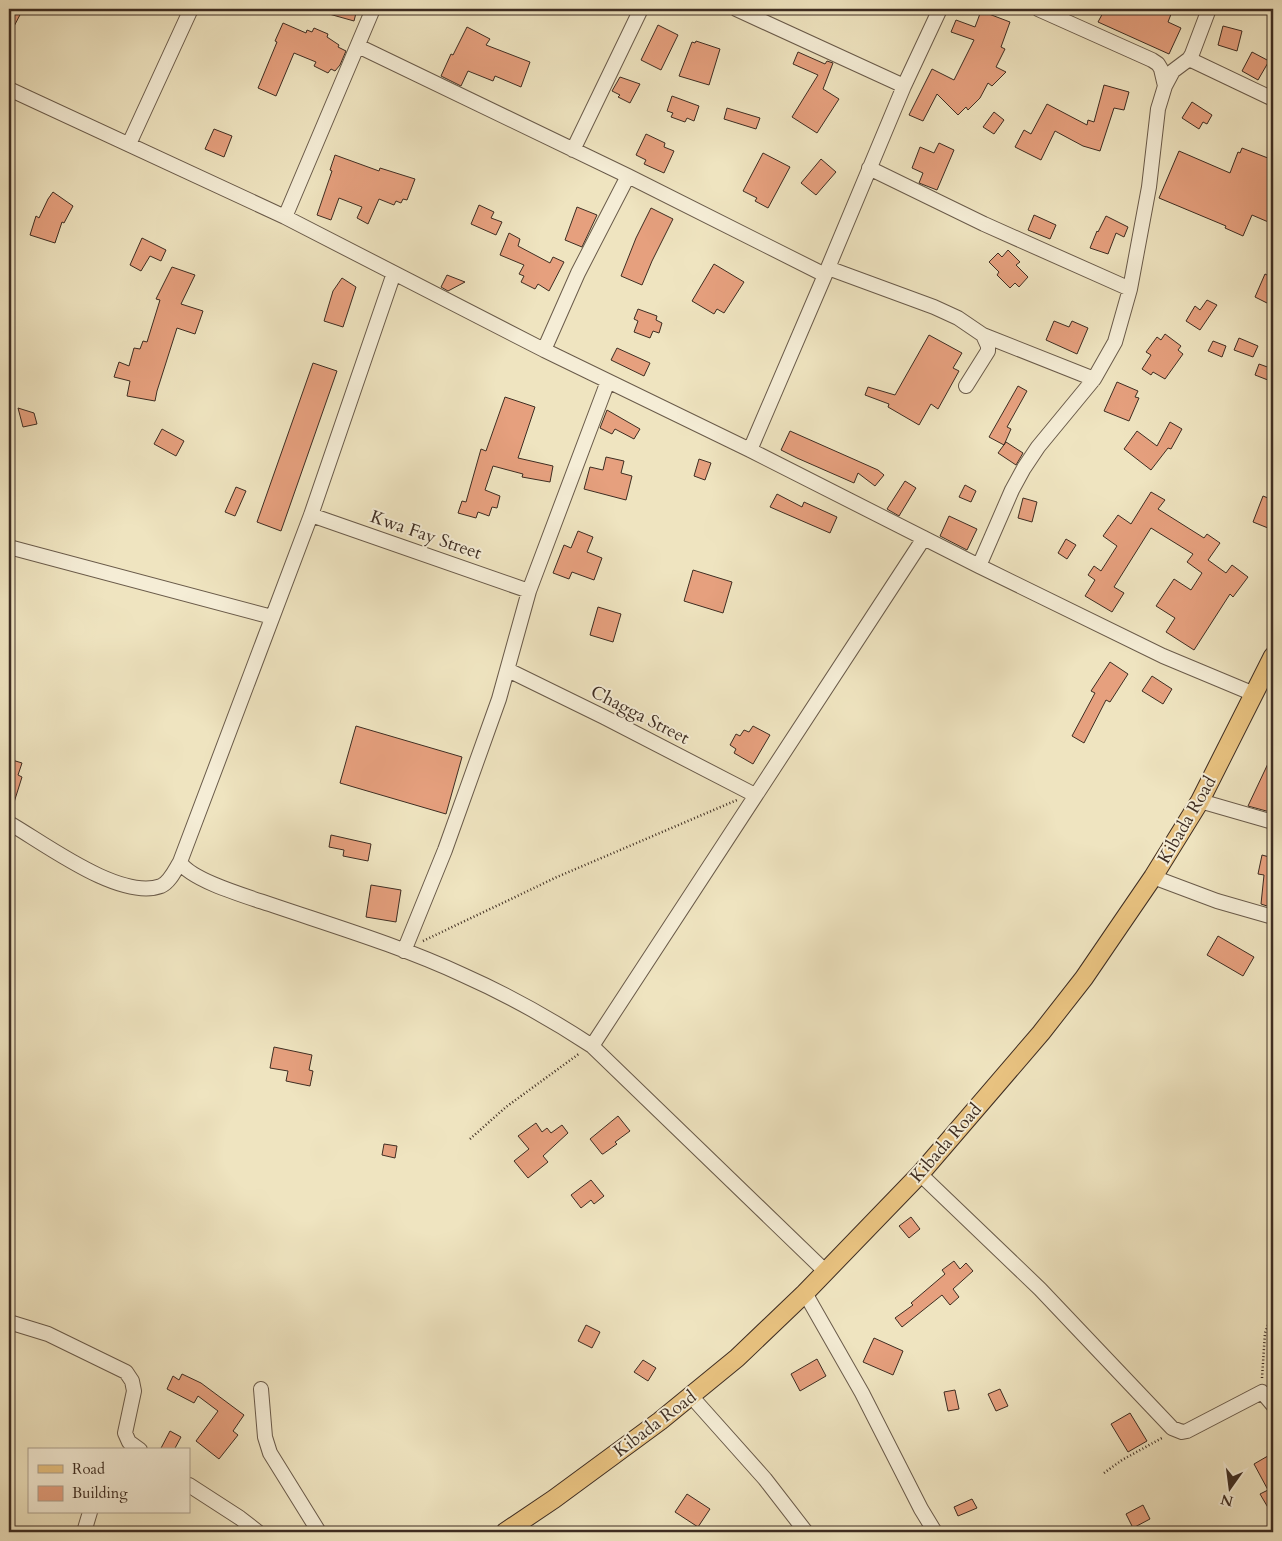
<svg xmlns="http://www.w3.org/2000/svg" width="1282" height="1541" font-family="Cardo,serif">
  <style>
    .building { fill: #e6a07e; stroke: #3e2d22 }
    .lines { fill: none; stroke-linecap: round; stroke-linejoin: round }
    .minor-casing { stroke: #6a5b4a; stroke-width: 16 }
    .major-casing { stroke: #3e2d22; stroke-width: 20 }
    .path { stroke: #3e2d22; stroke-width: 2.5; stroke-dasharray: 1 2.5; stroke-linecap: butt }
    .minor { stroke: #f5edd6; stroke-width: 14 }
    .major { stroke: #e8c280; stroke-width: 18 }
    .labels { text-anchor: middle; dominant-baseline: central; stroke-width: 4; stroke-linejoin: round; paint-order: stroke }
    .street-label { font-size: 18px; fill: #3e2d22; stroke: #f5edd6 }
  </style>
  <rect width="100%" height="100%" fill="#efe4c0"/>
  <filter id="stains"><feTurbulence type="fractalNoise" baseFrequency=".004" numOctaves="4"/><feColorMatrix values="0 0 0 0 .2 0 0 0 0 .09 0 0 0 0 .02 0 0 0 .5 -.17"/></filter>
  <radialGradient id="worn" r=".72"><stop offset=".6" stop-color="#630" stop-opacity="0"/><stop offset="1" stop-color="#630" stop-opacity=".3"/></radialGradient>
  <path class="building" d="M9,9H23L9,36Z
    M323,9H357L354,21L322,12Z
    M1105,9H1173L1168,22L1181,28L1169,54L1098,22Z
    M981,11L1010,22L1001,47L1005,49L996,67L1006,72L992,86L988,83L980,98L968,110L966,107L958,115L937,94L923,121L909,115L932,69L954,80L974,40L951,32L956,20L975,27Z
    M283,23L306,33L307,30L312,32L314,28L328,34L327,37L339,45L338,47L346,51L340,65L335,71L331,69L328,73L314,66L316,62L294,53L276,96L258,88L277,42L275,41Z
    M658,25L678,35L661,70L641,60Z
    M1223,26L1242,31L1237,51L1218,45Z
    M467,27L490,39L486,45L530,62L521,87L495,76L493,81L468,71L461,86L441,76L451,54L453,55Z
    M696,41L720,49L709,85L679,76L692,42L695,43Z
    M798,52L825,64L827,61L833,63L823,89L839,99L817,133L792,117L818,75L793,64Z
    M1252,52L1269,61L1258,80L1242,71Z
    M620,77L640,84L630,103L618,97L620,95L612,91Z
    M1104,85L1129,92L1124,110L1114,108L1100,151L1083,146L1055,131L1041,160L1015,147L1024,130L1031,134L1047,104L1087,125L1088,120L1094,122Z
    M672,96L699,106L694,121L687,118L685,122L671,117L673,113L667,111Z
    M1192,102L1212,115L1207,124L1203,122L1199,129L1182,118Z
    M727,108L760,118L756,129L724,119Z
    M994,112L1004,120L994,134L983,127Z
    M214,129L232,136L224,157L205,149Z
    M646,134L665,143L664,147L674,151L664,173L644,164L646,160L636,155Z
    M939,143L954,150L937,190L919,183L923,173L912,168L920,147L934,153Z
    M1242,148L1273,160V224L1252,215L1243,236L1225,228L1226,226L1159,198L1179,151L1230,173L1238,152L1240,153Z
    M763,153L790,167L768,208L755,201L757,198L743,191Z
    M335,155L379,171L380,168L415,179L407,200L403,199L401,203L396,201L394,205L379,199L368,224L357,218L362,207L339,198L331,220L317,215L332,171L330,170Z
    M821,159L836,172L816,195L801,183Z
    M53,192L73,206L64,223L62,222L55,243L30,235L36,216L39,218L48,199Z
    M479,205L494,212L491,218L502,222L496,235L471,224Z
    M577,207L597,215L582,247L565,240Z
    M651,208L673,219L652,261L642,285L621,276L636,238Z
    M1034,215L1056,225L1050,239L1028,230Z
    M1106,216L1128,227L1124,237L1116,233L1108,254L1090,248L1097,231L1098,232Z
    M509,233L520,239L518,246L550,263L553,257L564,262L549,291L538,284L535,289L521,282L524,276L519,274L524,265L500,255Z
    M142,238L166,250L161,261L150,256L141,271L130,265Z
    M1008,250L1020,262L1016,265L1028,277L1019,287L1015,283L1010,288L997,275L999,272L989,262L998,253L1002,257Z
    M714,264L744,282L724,313L717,309L714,314L692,301Z
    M172,267L195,275L181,304L203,311L195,334L177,328L157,391L155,401L127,396L130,381L114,377L119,362L129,366L134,348L140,349L143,341L147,342L160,300L156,299Z
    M1265,274L1273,278V306L1255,297Z
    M447,275L465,282L448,291L441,287Z
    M342,278L356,287L343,327L324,321L333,291Z
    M1207,300L1217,305L1200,330L1186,321L1195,306L1200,310Z
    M638,309L657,316L656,320L662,323L659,333L653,331L650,338L634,332L638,321L634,319Z
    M1054,321L1069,327L1072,321L1088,328L1077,354L1046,340Z
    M1165,334L1181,346L1178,350L1183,354L1165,379L1153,372L1151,375L1142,369L1151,355L1146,352L1157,337L1161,340Z
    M929,335L962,353L953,368L959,371L938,409L931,404L919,425L888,407L889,404L865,395L868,387L895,395Z
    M1239,338L1258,346L1253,357L1234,350Z
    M1213,341L1226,346L1222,357L1208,351Z
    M617,348L650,363L644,376L611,360Z
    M313,363L337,371L281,531L257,522Z
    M1259,364L1273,369V382L1255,375Z
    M1117,382L1138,391L1135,397L1139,398L1129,421L1104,411Z
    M1018,386L1027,391L1007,427L1011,429L1004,445L989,437Z
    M505,397L535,407L518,458L553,466L550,482L522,477L523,474L493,466L485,490L500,496L497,508L492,507L489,516L478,512L476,518L458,513L462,501L466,502L481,449L486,451Z
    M18,408L34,413L37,424L23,427Z
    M607,410L640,429L634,439L615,429L612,434L600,428Z
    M1170,422L1182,429L1171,449L1168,448L1151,470L1124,449L1137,431L1157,446Z
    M162,429L184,441L176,456L154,444Z
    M790,431L878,470L884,475L875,486L858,473L854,483L797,458L781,450Z
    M1006,442L1023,453L1016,465L998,453Z
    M606,457L624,461L621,473L632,476L626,500L584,489L590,467L603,470Z
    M699,459L711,463L705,480L694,476Z
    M905,481L916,488L899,516L887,509Z
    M965,485L976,491L971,502L959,497Z
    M236,487L246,491L235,516L225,512Z
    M1151,492L1165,500L1158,509L1204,538L1207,534L1220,543L1208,560L1226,573L1232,565L1248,577L1233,597L1230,594L1194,650L1166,632L1175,618L1156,606L1174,579L1191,590L1202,573L1187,562L1193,554L1151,528L1114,587L1124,593L1112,612L1085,596L1095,580L1088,575L1094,566L1101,571L1117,546L1103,536L1118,515L1131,524Z
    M777,494L802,507L804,502L837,517L830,533L770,507Z
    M1263,496L1273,500V513L1268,528L1253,522Z
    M1023,498L1037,502L1032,522L1018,518Z
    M949,516L977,529L967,550L940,536Z
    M578,531L593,537L587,552L602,558L594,580L572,572L569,579L553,573L564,545L571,548Z
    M1066,539L1076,545L1067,559L1058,553Z
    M693,570L732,582L723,613L684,601Z
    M598,607L621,614L613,642L590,635Z
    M1110,662L1128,674L1110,702L1106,700L1084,743L1072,736L1095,693L1091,691Z
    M1152,676L1172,689L1163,704L1142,691Z
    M356,726L462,757L446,814L340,783Z
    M753,726L770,735L753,764L734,753L736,749L730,745L736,734L740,736L744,730L749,732Z
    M1273,753V806L1270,812L1248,806Z
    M9,759L22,763L18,775L22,777L11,812L9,811Z
    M331,835L371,844L368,861L343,856L344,850L329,847Z
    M1262,855L1273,858V908L1261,904L1264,875L1258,874Z
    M371,885L401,890L396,922L366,917Z
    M1218,936L1254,957L1243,976L1207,955Z
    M274,1047L312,1055L309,1070L313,1071L310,1086L286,1081L288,1071L270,1068Z
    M618,1116L630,1131L615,1142L617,1144L603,1154H602L590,1139Z
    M536,1123L542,1132L547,1128L551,1133L562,1125L568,1133L543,1156L548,1162L528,1178L514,1161L529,1149L518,1136Z
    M384,1144L397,1146L395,1158L382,1155Z
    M591,1180L604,1196L594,1204L591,1200L581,1208L571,1195Z
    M911,1217L920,1229L909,1238L899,1226Z
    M954,1261L960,1269L966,1263L973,1271L953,1289L959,1297L950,1305L942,1295L902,1327L895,1318L913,1305L911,1303L945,1274L942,1270Z
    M586,1325L600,1332L592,1348L578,1341Z
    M874,1338L903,1351L893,1375L863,1362Z
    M817,1359L826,1376L800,1391L791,1374Z
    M643,1360L656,1368L648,1381L634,1372Z
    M182,1374L201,1383L244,1415L233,1431L238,1435L219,1459L196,1441L218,1411L198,1396L194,1403L167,1389L173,1376L179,1380Z
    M1000,1389L1008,1406L996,1411L988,1394Z
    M955,1390L959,1409L948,1411L944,1392Z
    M1130,1413L1147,1441L1128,1452L1111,1424Z
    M170,1431L181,1437L174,1450H160Z
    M1273,1453V1516L1260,1494L1268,1490L1254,1464Z
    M687,1494L710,1509L698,1527L675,1512Z
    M972,1499L977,1508L958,1516L954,1507Z
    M1143,1505L1150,1519L1133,1528L1126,1514Z"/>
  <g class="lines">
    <defs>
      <path id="minor" d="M736,9L904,86
        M358,46L628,176L825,275
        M1189,59L1273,99
        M1165,86L1173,71L1189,59L1192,54L1209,9
        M9,89L285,217L544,350L750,450L979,566L1163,656L1254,694
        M129,144L191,9
        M573,150L641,9
        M869,168L984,224L1130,289
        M285,217L373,9
        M828,268L934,307L958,318L983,335L988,346V351L966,386
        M394,273L311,515L180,862C191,881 252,898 275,906C337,927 403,947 463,975C508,995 551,1019 592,1046L826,1272
        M983,335L1094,379
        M544,350L578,273L628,176
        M750,450L825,275L904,86L940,9
        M311,515L529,591
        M9,547L272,617
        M979,566L1012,490L1024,468L1038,447L1094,379L1115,342L1130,289L1149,187L1158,109L1165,86L1161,69L1158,64L1152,60L1038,9
        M508,670L604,717L755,795
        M1200,801L1273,822
        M9,823C44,843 120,901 161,886C170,882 175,870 180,862
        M1153,877L1217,901L1273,917
        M404,951L445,850L499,699L529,591L608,381
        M592,1046L924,538
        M920,1174L1040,1289L1172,1428L1182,1432L1187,1431L1262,1392L1273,1405
        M805,1293L862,1393L921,1509L935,1532
        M9,1322L48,1334L126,1372L132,1381L134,1391L125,1433L129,1442L140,1450
        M261,1389L265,1437L270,1453L319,1532
        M691,1396L765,1479L806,1532
        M189,1485L240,1518L258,1532
        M84,1532L90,1512"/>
      <path id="major" d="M505,1532L554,1499L660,1421L737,1358L805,1293L920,1174L1041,1033L1084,978L1114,934L1153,877L1200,801L1273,656"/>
    </defs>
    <use href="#minor" class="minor-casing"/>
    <use href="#major" class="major-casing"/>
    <path class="path" d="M423,941L557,877L737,800
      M470,1139L506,1107L580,1053
      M1262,1378L1265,1333L1273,1312
      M1104,1473L1122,1460L1162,1438"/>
    <use href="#minor" class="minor"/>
    <use href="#major" class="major"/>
  </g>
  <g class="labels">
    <g class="street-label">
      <text transform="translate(426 535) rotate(19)">Kwa Fay Street</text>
      <text transform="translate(640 715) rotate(27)">Chagga Street</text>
      <text transform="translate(1187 820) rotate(-60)">Kibada Road</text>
      <text transform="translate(946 1143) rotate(-49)">Kibada Road</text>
      <text transform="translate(655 1424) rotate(-37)">Kibada Road</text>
    </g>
  </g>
  <rect width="1282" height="1541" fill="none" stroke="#efe4c0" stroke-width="30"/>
  <rect x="10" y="10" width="1262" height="1521" fill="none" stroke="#3e2d22" stroke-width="2.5"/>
  <rect x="15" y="15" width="1252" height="1511" fill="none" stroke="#3e2d22"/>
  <rect x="28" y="1448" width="162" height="65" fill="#f5edd6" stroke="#aca08e"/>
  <rect x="38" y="1465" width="25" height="8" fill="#e8c280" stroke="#aca08e"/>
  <text x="72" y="1474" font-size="15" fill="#3e2d22">Road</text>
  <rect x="38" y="1486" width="25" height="15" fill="#e6a07e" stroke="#aca08e"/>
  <text x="72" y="1498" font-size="15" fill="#3e2d22">Building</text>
  <g transform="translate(1230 1488) rotate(194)" stroke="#f5edd6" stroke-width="4" paint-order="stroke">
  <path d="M0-4L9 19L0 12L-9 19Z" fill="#3e2d22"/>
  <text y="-8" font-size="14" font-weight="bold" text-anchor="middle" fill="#3e2d22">N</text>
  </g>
  <rect width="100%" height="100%" filter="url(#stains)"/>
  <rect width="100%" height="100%" fill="url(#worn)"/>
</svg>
